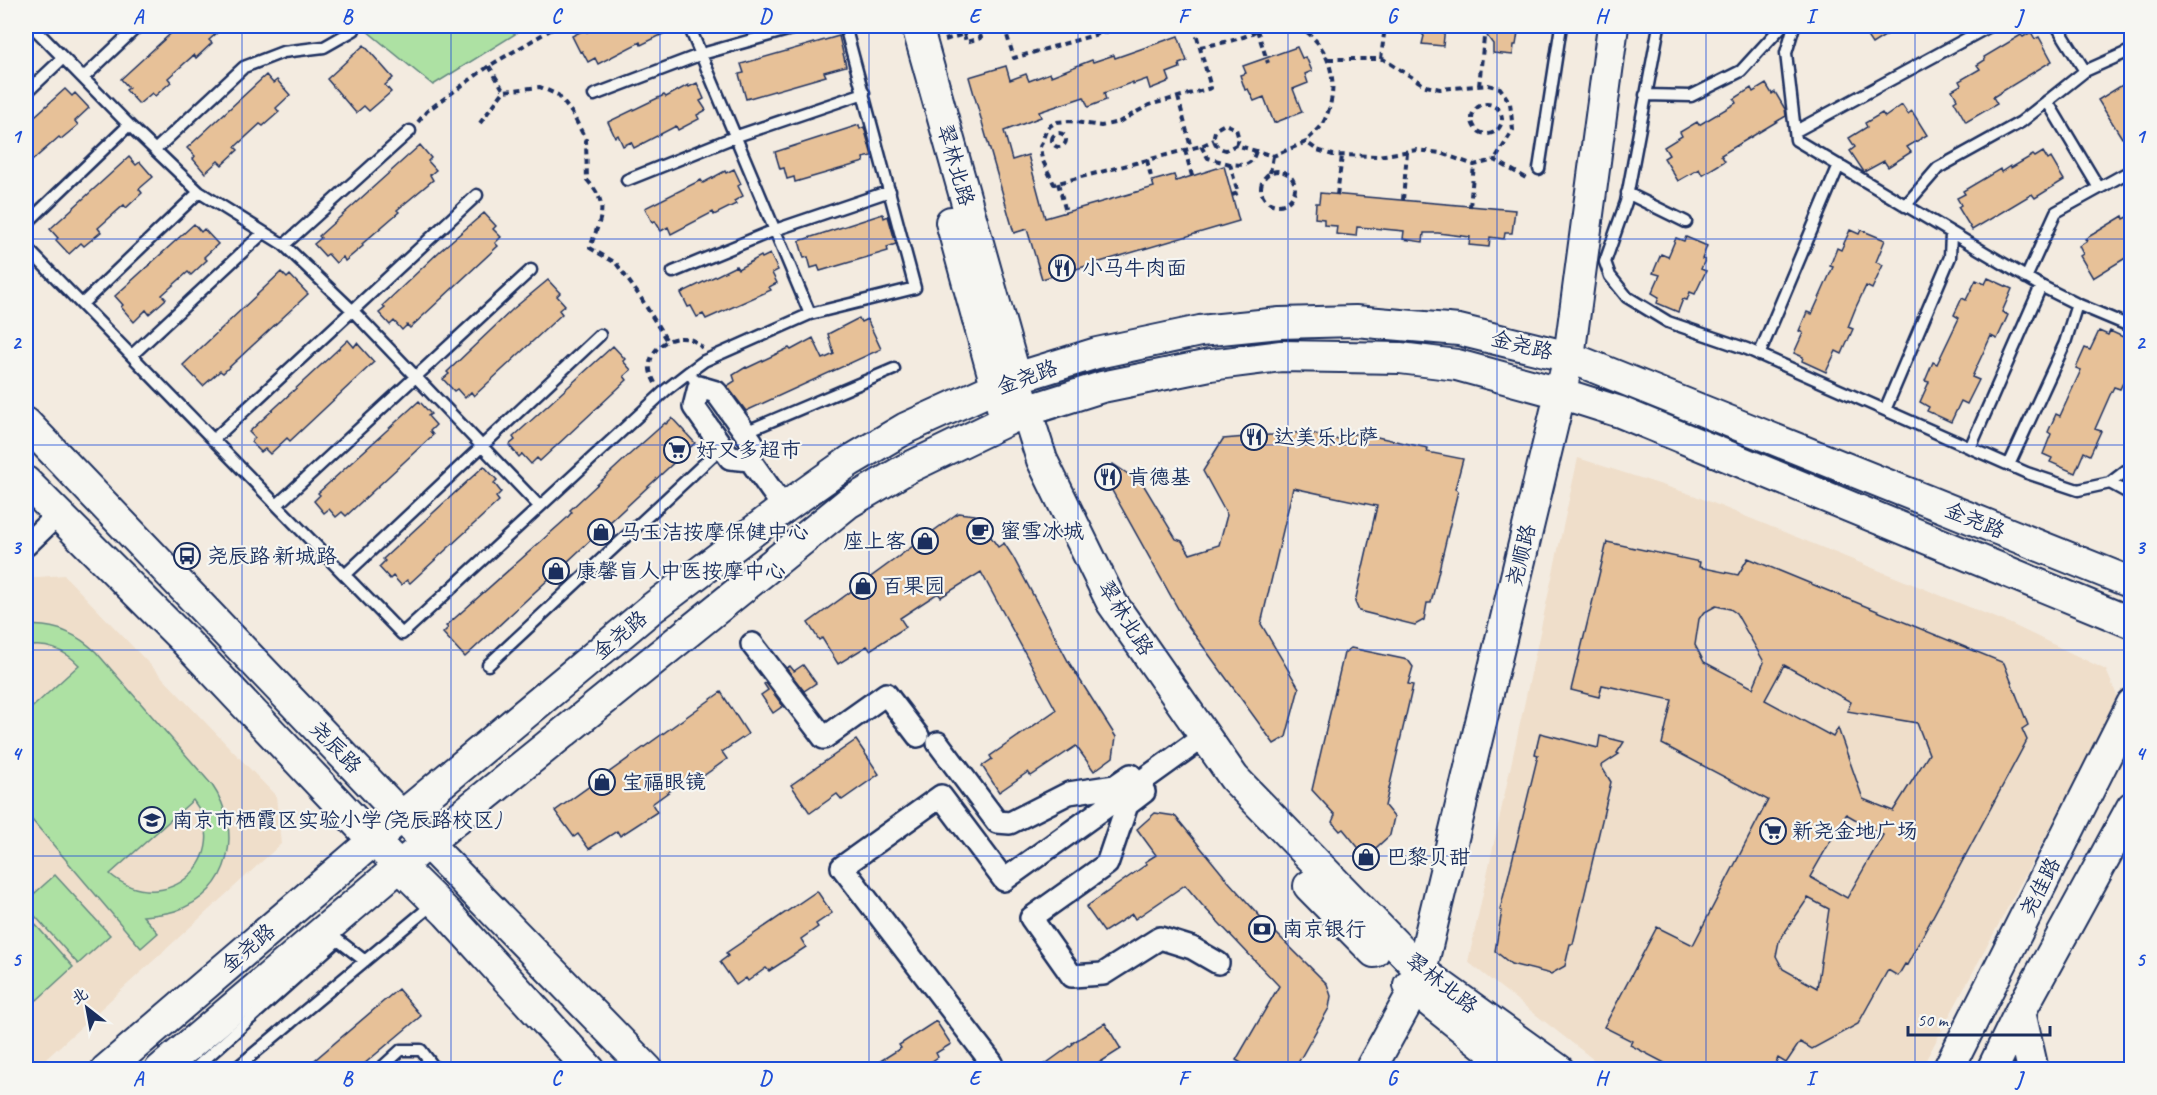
<svg xmlns="http://www.w3.org/2000/svg" width="2157" height="1095" font-family="Caveat,'LXGW WenKai TC',sans-serif">
  <style>
    .built { fill: #efdeca }
    .green { fill: #ade1a3; stroke: #648880; stroke-width: 1.5; fill-rule: evenodd }
    .building { fill: #e7c198; stroke: #1b2f5e; stroke-width: 1.5; fill-rule: evenodd }
    .lines { fill: none; stroke-linecap: round; stroke-linejoin: round }
    .lane-casing { stroke: #1b2f5e; stroke-width: 15 }
    .street-casing { stroke: #1b2f5e; stroke-width: 26 }
    .secondary-casing { stroke: #1b2f5e; stroke-width: 34 }
    .path { stroke: #1b2f5e; stroke-width: 4; stroke-dasharray: 6 4.5; stroke-linecap: butt }
    .lane { stroke: #f6f6f2; stroke-width: 10 }
    .street { stroke: #f6f6f2; stroke-width: 21 }
    .secondary { stroke: #f6f6f2; stroke-width: 30 }
    .grid { fill: none; stroke: #1d4ed8; stroke-width: 1.5; stroke-opacity: 0.55 }
    .labels { text-anchor: middle; dominant-baseline: central; stroke-width: 4.5; stroke-linejoin: round; paint-order: stroke }
    .street-label { font-size: 21px; fill: #1b2f5e; stroke: #f6f6f2 }
    .poi-label { font-size: 21px; fill: #1b2f5e; stroke: #f6f6f2; text-anchor: start }
    .neatline { fill: none; stroke: #1d4ed8; stroke-width: 2 }
    .grid-label { font-size: 20px; text-anchor: middle; font-weight: bold; fill: #1d4ed8 }
  </style>
  <rect width="100%" height="100%" fill="#f3ebe0"/>
  <filter id="ink" filterUnits="userSpaceOnUse"><feTurbulence type="fractalNoise" baseFrequency=".0167" numOctaves="2"/><feDisplacementMap in="SourceGraphic" scale="12" xChannelSelector="R" yChannelSelector="G"/><feConvolveMatrix kernelMatrix="1 2 1 2 8 2 1 2 1" color-interpolation-filters="sRGB"/></filter>
  <g filter="url(#ink)">
    <path class="built" d="M1578,458L1693,495L2011,624L2106,670L2119,700L1921,1069H1611L1598,1063L1468,962Z
      M64,575L276,796L281,844L35,1069L26,1070V578Z"/>
    <path class="green" d="M361,26H528L433,85Z
      M26,626C53,623 76,633 96,652L212,785C243,830 232,893 175,911C165,914 154,915 143,916L158,933L141,948L26,813V713L79,665C65,650 46,643 26,647ZM193,800C237,857 165,921 110,874Z
      M55,875L110,935L78,964L26,906V901Z
      M26,914L73,967L37,1000L26,987Z"/>
    <path class="building" d="M179,26H225L209,40L212,43L196,58L194,55L168,78L171,82L155,96L152,93L139,104L126,90L129,88L121,79Z
      M601,26H679L641,45L640,42L598,64L595,58L588,62L582,51L580,52L572,36L586,29L587,32Z
      M1414,26H1445L1443,46L1422,44L1424,36Z
      M1480,26H1519L1516,45H1514L1513,55L1493,53V44Z
      M1860,26H1901L1872,44Z
      M2031,32L2035,39L2039,37L2052,61L1993,97L1997,104L1966,122L1954,101L1957,99L1952,90L1961,85L1959,81L1980,69L1977,65L1985,60L1984,57L2021,35L2023,37Z
      M839,36L846,66L824,72L826,76L746,99L739,74L744,73L741,64Z
      M1178,36L1187,61L1179,64L1180,68L1167,73L1170,81L1150,89L1147,79L1133,84V82L1104,93L1106,100L1088,107L1084,97L1039,112L1041,117L1004,131L1012,160L1028,155L1045,218L1154,187L1152,181L1174,175L1176,181L1224,166L1239,221L1042,279L1027,229L1014,233L969,77L1006,66L1010,80L1026,74L1029,81L1050,73L1051,76L1092,60L1093,62L1114,55L1115,58Z
      M364,45L393,78L385,85L391,92L369,111L364,106L356,113L327,79Z
      M1297,47L1302,58L1306,57L1312,71L1305,74L1308,83L1293,89L1302,112L1274,123L1264,97L1254,101L1248,89L1245,90L1240,75L1246,73L1243,66Z
      M266,75L273,83L277,80L290,95L276,108L279,112L263,126L260,124L235,147L238,150L222,165L218,161L205,173L193,159L195,156L187,148Z
      M2132,79V132L2122,138L2098,100Z
      M697,83L704,99L700,101L706,110L697,115L699,119L678,130L676,126L634,148L631,142L623,146L618,135L615,137L608,122L664,95L666,97L688,85L689,87Z
      M1766,84L1772,94L1775,92L1785,109L1786,116L1721,155L1725,161L1702,175L1699,169L1678,181L1664,158L1669,155L1664,147L1682,136L1680,132L1697,122L1699,125L1736,103L1734,99L1751,88L1753,92Z
      M65,89L72,96L75,93L89,108L75,121L78,125L61,139L59,137L26,166V124Z
      M1902,105L1908,114L1912,111L1927,135L1907,147L1911,152L1888,167L1884,161L1864,172L1850,151L1855,147L1849,138L1867,127L1865,123L1882,113L1885,117Z
      M859,125L860,129L864,127L872,156L863,158L864,162L795,182L794,177L787,179L784,168L780,169L775,152Z
      M420,145L431,158L428,161L436,170L430,175L433,180L397,210L399,212L362,244L363,246L345,261L343,257L336,263L328,254L325,256L314,244L321,238L319,236Z
      M2043,152L2048,160L2051,158L2064,180L2035,198L2032,194L1972,230L1958,207L1961,205L1957,198L1965,194L1963,191L2000,169L2001,172L2010,166L2011,168L2033,155L2035,157Z
      M129,157L136,165L140,162L153,177L139,189L142,193L126,208L124,205L98,228L101,232L84,246L81,243L69,254L56,240L58,238L50,229Z
      M734,169L741,184L738,186L743,196L734,201L736,204L714,215L713,212L671,234L668,227L661,231L655,221L652,222L645,208L701,180L703,183L725,171L726,173Z
      M1320,193L1515,210L1512,233H1505L1504,239L1490,237L1489,247L1469,245L1470,237L1438,233H1424L1423,242L1403,239L1404,231L1372,228L1357,227L1356,236L1336,234L1337,226L1324,225V219L1315,218L1316,203H1319Z
      M484,213L496,226L493,229L501,237L495,243L498,246L410,328L407,325L402,330L394,321L390,325L379,313L385,308L383,305L441,250Z
      M883,214L884,218L888,216L896,244L887,247L888,251L820,271L818,266L811,268L808,257L804,258L799,241Z
      M2132,215V254L2093,278L2080,256L2083,254L2079,246L2087,241L2085,239L2123,216L2124,219Z
      M194,224L201,232L204,229L218,244L204,257L207,260L191,275L188,272L162,295L166,299L149,314L146,310L134,322L121,307L123,305L115,296Z
      M1850,230L1859,234L1861,230L1885,240L1876,262L1883,265L1872,289L1866,286L1856,307L1848,327L1853,329L1842,354L1836,351L1826,372L1802,361L1803,357L1794,353L1803,333L1799,331L1807,312L1812,314L1833,267L1830,266L1837,248L1841,250Z
      M1686,237L1707,246L1702,259L1705,260L1701,269L1706,271L1695,294L1690,292L1687,300L1683,299L1678,312L1657,303L1659,297L1652,293L1660,275L1653,273L1661,254L1668,257L1676,238L1684,241Z
      M770,254L778,270L772,273L777,283L769,287L771,290L706,319L703,314L697,317L691,306L688,307L681,293L736,266L738,269L761,256L762,258Z
      M281,272L287,278L290,275L308,294L223,373L220,371L203,386L183,365Z
      M1988,278L2012,289L2002,312L2008,315L1997,339L1991,336L1976,368L1972,377L1979,380L1967,404L1961,401L1951,422L1927,411L1929,407L1920,402L1929,382L1925,381L1933,362L1937,364L1959,318L1954,315L1962,298L1966,300L1976,280L1985,284Z
      M548,280L560,293L557,296L565,305L559,310L562,314L474,396L471,392L465,398L457,389L454,391L443,379L449,374L447,372L513,309Z
      M859,318L861,322L867,319L881,349L746,411L727,386L735,381L733,375L746,367L747,368L789,348L791,350L813,338L823,359L834,354L828,334Z
      M2099,331L2108,335L2110,331L2132,341V349L2125,363L2131,366L2120,389L2114,387L2110,395L2095,429L2101,431L2090,455L2084,452L2075,473L2050,462L2052,458L2043,454L2051,434L2048,432L2056,414L2060,416L2081,370L2076,368L2085,348L2090,350Z
      M348,340L354,347L357,343L374,362L290,441L287,438L270,454L265,449L261,452L251,442L255,438L249,432Z
      M613,346L625,359L623,361L631,370L624,376L627,380L540,461L537,458L531,464L522,454L519,457L509,445L515,440L513,437Z
      M419,401L431,414L428,416L436,425L430,431L433,435L346,516L342,512L336,517L329,509L324,513L314,501L320,495L318,493Z
      M672,418L695,443L465,657L443,633L448,628L446,626L567,518L572,512L570,510L629,455L665,423L666,424Z
      M1307,432L1339,440L1341,433L1368,435L1428,448L1427,452L1463,459L1455,489L1458,491L1431,603H1427L1424,620L1415,625L1359,611L1355,602L1377,506L1293,488L1261,624L1299,688L1286,737L1274,744L1186,623L1105,478L1113,464L1143,484L1176,539L1182,541L1190,554L1219,545L1227,515L1203,471L1223,439Z
      M484,466L497,480L494,483L501,492L496,497L499,501L410,583L407,580L401,585L393,576L390,579L379,567L385,561L383,559Z
      M958,513L975,515L998,547L1004,543L1013,557L1068,661L1116,737L1113,757L1094,771L1076,746L1031,776L1028,772L999,792L982,766L992,759L990,756L1056,710L981,572L941,597L938,593L900,618L906,627L870,650L867,646L838,664L822,638L819,640L808,623Z
      M1607,542L1700,562L1699,567L1738,575L1748,558L2004,663L2028,725L2022,729L2027,740L1907,965L1905,964L1898,976L1888,970L1858,1024L1812,1049L1800,1042L1786,1063L1778,1058L1772,1070H1678L1630,1045L1632,1041L1604,1027L1657,927L1693,945L1768,800L1662,744L1672,700L1602,685L1599,697L1571,690ZM1716,606L1730,609L1736,613L1764,662L1753,688L1704,662L1695,645L1699,619L1703,613ZM1784,665L1851,702L1847,711L1917,723L1929,754L1893,811L1863,799L1838,728L1833,737L1765,700ZM1846,814L1883,835L1847,898L1810,877ZM1808,898L1829,909L1817,988L1783,969L1776,956L1779,941Z
      M1351,648L1408,660L1413,667L1408,684L1413,685L1385,806L1394,817L1390,835L1366,857L1343,829L1340,831L1332,822L1335,815L1312,790L1344,653Z
      M803,665L816,683L804,691L786,668L790,666L794,671Z
      M766,683L783,706L773,713L761,695L768,690L764,684Z
      M721,692L748,734L722,752L727,759L692,784L688,778L652,804L657,812L620,836L617,831L589,849L578,834L574,837L555,811Z
      M1540,733L1598,748L1600,736L1624,742L1617,753L1619,754L1601,766L1611,782L1573,944H1570L1565,966L1551,974L1511,964L1495,951L1502,911L1500,910L1538,755L1535,754Z
      M856,740L879,774L842,800L837,794L810,813L791,785Z
      M1155,813L1175,816L1228,881L1266,923L1327,984L1331,996L1329,1008L1294,1070H1253L1236,1060L1279,986L1202,905L1185,885L1135,919L1132,914L1104,932L1086,907L1147,864L1145,862L1156,855L1137,829Z
      M817,891L832,913L816,924L818,927L801,939L806,947L769,971L766,968L748,981L746,978L736,985L720,962L728,956L726,953Z
      M398,989L421,1016L357,1070H303Z
      M936,1021L951,1044L936,1053L938,1057L919,1070H866L901,1048L899,1045Z
      M1105,1023L1121,1049L1088,1070H1037L1073,1044L1072,1043Z"/>
    <g class="lines">
      <defs>
        <path id="lane" d="M32,26L129,125L199,192L284,245L352,310L539,506
          M689,26L810,314L704,361L689,372
          M1659,26L1626,202L1605,262L1610,276L1627,297L1668,322L1747,349L2027,473L2078,490L2110,483L2132,466
          M1794,26L1786,53L1796,140L2041,286L2077,304L2132,327
          M2057,26L2085,71
          M83,78L138,26
          M26,93L63,58
          M594,95L702,54L802,26
          M1645,95L1691,96L1741,71L1782,26
          M2047,101L2099,188
          M1796,131L1990,26
          M155,150L244,67L283,52L324,47L354,30
          M1539,169L1561,26
          M627,180L737,136L864,93
          M1627,193L1686,222
          M1905,206L1938,168L2021,122L2085,71L2132,50
          M26,224L129,125
          M284,245L410,131
          M26,247L402,634L666,390L689,372L699,387
          M673,272L775,230L890,191
          M2026,278L2056,212L2132,170
          M82,304L199,192
          M810,314L915,288L845,26
          M132,355L263,233
          M1759,355L1839,165
          M1885,410L1950,257L1951,234
          M745,432L894,369
          M213,440L477,195
          M1970,448L2041,286
          M2009,465L2065,343L2077,304
          M2110,483L2132,495
          M278,504L531,270
          M345,575L600,335
          M488,665L722,447
          M193,1070L338,940L365,961
          M234,1070L433,904
          M379,1070L401,1050H421L436,1070"/>
        <path id="street" d="M750,460L730,458L694,407L699,387L716,392L752,442L750,460L784,508
          M26,545L57,515
          M752,644L824,738L886,694L918,736
          M938,743L997,822L1010,823L1069,793L1115,786L1131,775
          M1144,792L1127,805L1107,864L1031,918L1072,976L1103,974L1160,938L1192,948L1218,963
          M983,1070L992,1063L842,867L941,796L1004,880L1192,745"/>
        <path id="secondary" d="M917,26L1016,378L1042,460L1112,603L1234,778L1421,971L1559,1070
          M951,222L1002,407
          M26,423L427,843L648,1070
          M26,482L184,640L374,841L447,913L590,1070
          M1309,886L1374,952
          M1409,985L1515,1070
          M2020,1012L2033,1070
          M106,1070L402,816L651,609L784,508L850,461L906,428L1016,378L1097,353L1200,331L1280,323L1355,321L1459,330L1569,357L2132,583
          M160,1070L427,843L848,503L906,469L1026,411L1102,387L1210,365L1281,356L1400,358L1457,365L1560,393L1620,412L2132,623
          M1370,1070L1414,990L1421,971L1569,357L1613,26
          M1948,1070L2132,704
          M1992,1070L2020,1012L2132,807"/>
      </defs>
      <use href="#lane" class="lane-casing"/>
      <use href="#street" class="street-casing"/>
      <use href="#secondary" class="secondary-casing"/>
      <path class="path" d="M977,26L978,29L988,26
        M1004,26L1014,58L1126,26
        M1194,26L1211,88L1149,105L1119,122L1101,126L1069,121L1056,122L1047,128L1040,147L1042,159L1054,184L1201,146L1214,140
        M1298,26C1333,46 1342,90 1322,125C1318,131 1311,135 1306,142
        M1257,30L1268,63
        M964,34L966,42L981,38L978,29
        M945,40L964,34L962,26
        M1200,47C1219,43 1248,40 1261,26
        M1328,59H1383L1426,86L1440,89L1488,85L1500,88L1510,103L1513,130L1495,160
        M1381,59L1385,26
        M489,66L504,91
        M1479,86L1485,28
        M1178,97L1191,148
        M1472 119a15 15 0 1 1 30 0a15 15 0 1 1-30 0Z
        M418,122L427,111L489,66L552,29
        M480,123L504,91L540,87L558,95L572,113L586,140L587,180C611,206 600,218 590,248L616,263L641,298L667,341
        M1052 140a7 7 0 1 1 14 0a7 7 0 1 1-14 0Z
        M1236,145L1239,139L1236,129L1225,124L1216,129C1211,140 1215,148 1226,150L1236,145L1273,156L1306,142L1317,150L1333,155L1378,156L1417,150L1441,153L1474,165L1495,160L1526,178L1528,177
        M1201,146L1208,158L1230,164
        M1185,150L1192,176
        M1147,160L1152,181
        M1261 188a17 17 0 1 1 34 0a17 17 0 1 1-34 0Z
        M1270,173L1273,156
        M1058,183L1066,212
        M1232,195L1238,193L1230,164C1245,165 1251,167 1256,151
        M1337,195L1342,156
        M1403,200L1407,152
        M1470,207L1474,165
        M655,383C653,379 650,373 650,369C647,343 686,326 702,348"/>
      <use href="#lane" class="lane"/>
      <use href="#street" class="street"/>
      <use href="#secondary" class="secondary"/>
    </g>
  </g>
  <path class="grid" d="M242,26V1070M451,26V1070M660,26V1070M869,26V1070M1078,26V1070M1288,26V1070M1497,26V1070M1706,26V1070M1915,26V1070M26,239H2132M26,445H2132M26,650H2132M26,856H2132"/>
  <defs>
    <symbol id="restaurant-ring" viewBox="-11 -11 22 22"><circle r="9.5" fill="#f6f6f2" stroke="#1b2f5e" stroke-width="1.5"/><path d="M-5-6h1v4h1v-4h1v4h1v-4h1v5L-1.5 .5V6h-2V.5L-5-1ZM5-6V6H3V1.5H1.5Q1.5-4 5-6Z" fill="#1b2f5e"/></symbol>
    <symbol id="supermarket-ring" viewBox="-11 -11 22 22"><circle r="9.5" fill="#f6f6f2" stroke="#1b2f5e" stroke-width="1.5"/><path d="M-6-5.5h2.5l.6 2H6L4.5 2H-2.5L-4.4-4H-6ZM-1.5 3.2a1.3 1.3 0 1 0 .1 0ZM3 3.2a1.3 1.3 0 1 0 .1 0Z" fill="#1b2f5e"/></symbol>
    <symbol id="cafe-ring" viewBox="-11 -11 22 22"><circle r="9.5" fill="#f6f6f2" stroke="#1b2f5e" stroke-width="1.5"/><path d="M-5.5-4.5H6V0H3Q3 3.5 0 3.5H-2.5Q-5.5 3.5-5.5 0ZM3-3.2v2h1.7v-2ZM-6 4.5H4V6H-6Z" fill="#1b2f5e"/></symbol>
    <symbol id="shop-ring" viewBox="-11 -11 22 22"><circle r="9.5" fill="#f6f6f2" stroke="#1b2f5e" stroke-width="1.5"/><path d="M-5-2.5h2.3a2.7 3.5 0 0 1 5.4 0H5L5.5 6h-11ZM-1.5-2.5h3a1.5 2.3 0 0 0-3 0Z" fill="#1b2f5e"/></symbol>
    <symbol id="bus-ring" viewBox="-11 -11 22 22"><circle r="9.5" fill="#f6f6f2" stroke="#1b2f5e" stroke-width="1.5"/><path d="M-5-6H5V4H4V6H2V4H-2V6H-4V4H-5ZM-3.5-4V0h7V-4ZM-3.5 1.2v1.5H-2V1.2ZM2 1.2v1.5H3.5V1.2Z" fill="#1b2f5e"/></symbol>
    <symbol id="school-ring" viewBox="-11 -11 22 22"><circle r="9.5" fill="#f6f6f2" stroke="#1b2f5e" stroke-width="1.5"/><path d="M0-5L7-2L0 1L-7-2ZM-4 1L0 2.5L4 1V4Q0 6-4 4Z" fill="#1b2f5e"/></symbol>
    <symbol id="bank-ring" viewBox="-11 -11 22 22"><circle r="9.5" fill="#f6f6f2" stroke="#1b2f5e" stroke-width="1.5"/><path d="M-6-4H6V4H-6ZM0-2.3a2.3 2.3 0 1 0 0 4.6a2.3 2.3 0 1 0 0-4.6Z" fill="#1b2f5e"/></symbol>
  </defs>
  <g fill-rule="evenodd">
    <use href="#restaurant-ring" x="1047" y="253" width="30" height="30"/>
    <use href="#restaurant-ring" x="1239" y="422" width="30" height="30"/>
    <use href="#supermarket-ring" x="662" y="435" width="30" height="30"/>
    <use href="#restaurant-ring" x="1093" y="462" width="30" height="30"/>
    <use href="#cafe-ring" x="965" y="516" width="30" height="30"/>
    <use href="#shop-ring" x="586" y="517" width="30" height="30"/>
    <use href="#shop-ring" x="910" y="526" width="30" height="30"/>
    <use href="#bus-ring" x="172" y="541" width="30" height="30"/>
    <use href="#shop-ring" x="541" y="556" width="30" height="30"/>
    <use href="#shop-ring" x="848" y="571" width="30" height="30"/>
    <use href="#shop-ring" x="587" y="767" width="30" height="30"/>
    <use href="#school-ring" x="137" y="805" width="30" height="30"/>
    <use href="#supermarket-ring" x="1758" y="816" width="30" height="30"/>
    <use href="#shop-ring" x="1351" y="842" width="30" height="30"/>
    <use href="#bank-ring" x="1247" y="914" width="30" height="30"/>
  </g>
  <g class="labels">
    <g class="street-label">
      <text transform="translate(956 165) rotate(74)">翠林北路</text>
      <text transform="translate(1522 345) rotate(14)">金尧路</text>
      <text transform="translate(1027 377) rotate(-20)">金尧路</text>
      <text transform="translate(1975 520) rotate(22)">金尧路</text>
      <text transform="translate(1521 555) rotate(-76)">尧顺路</text>
      <text transform="translate(1126 618) rotate(58)">翠林北路</text>
      <text transform="translate(620 635) rotate(-40)">金尧路</text>
      <text transform="translate(336 747) rotate(46)">尧辰路</text>
      <text transform="translate(2040 887) rotate(-63)">尧佳路</text>
      <text transform="translate(248 948) rotate(-40)">金尧路</text>
      <text transform="translate(1442 983) rotate(38)">翠林北路</text>
    </g>
    <g class="poi-label">
      <text x="1082" y="268">小马牛肉面</text>
      <text x="1274" y="437">达美乐比萨</text>
      <text x="696" y="450">好又多超市</text>
      <text x="1128" y="477">肯德基</text>
      <text x="1000" y="531">蜜雪冰城</text>
      <text x="620" y="532">马玉洁按摩保健中心</text>
      <text x="906" y="541" text-anchor="end">座上客</text>
      <text x="207" y="556">尧辰路·新城路</text>
      <text x="576" y="571">康馨盲人中医按摩中心</text>
      <text x="882" y="586">百果园</text>
      <text x="622" y="782">宝福眼镜</text>
      <text x="172" y="820">南京市栖霞区实验小学(尧辰路校区)</text>
      <text x="1792" y="831">新尧金地广场</text>
      <text x="1386" y="857">巴黎贝甜</text>
      <text x="1282" y="929">南京银行</text>
    </g>
  </g>
  <rect width="2157" height="1095" fill="none" stroke="#f6f6f2" stroke-width="66"/>
  <g transform="translate(87 1008) rotate(329)" stroke="#f6f6f2" stroke-width="4.5" paint-order="stroke">
  <path d="M0-4.5L10 22L0 15L-10 22Z" fill="#1b2f5e"/>
  <text y="-9" font-size="16" font-weight="bold" text-anchor="middle" fill="#1b2f5e">北</text>
  </g>
  <path d="M1908 1026v9h142v-9" fill="none" stroke="#1b2f5e" stroke-width="3"/>
  <text x="1917" y="1026" font-size="18" fill="#1b2f5e" stroke="#f6f6f2" stroke-width="4.5" paint-order="stroke">50 m</text>
  <rect x="33" y="33" width="2091" height="1029" class="neatline"/>
  <g class="grid-label">
    <text x="138" y="23">A</text>
    <text x="347" y="23">B</text>
    <text x="556" y="23">C</text>
    <text x="765" y="23">D</text>
    <text x="974" y="23">E</text>
    <text x="1183" y="23">F</text>
    <text x="1392" y="23">G</text>
    <text x="1601" y="23">H</text>
    <text x="1810" y="23">I</text>
    <text x="2019" y="23">J</text>
    <text x="16" y="143">1</text>
    <text x="2140" y="143">1</text>
    <text x="16" y="349">2</text>
    <text x="2140" y="349">2</text>
    <text x="16" y="554">3</text>
    <text x="2140" y="554">3</text>
    <text x="16" y="760">4</text>
    <text x="2140" y="760">4</text>
    <text x="16" y="966">5</text>
    <text x="2140" y="966">5</text>
    <text x="138" y="1085">A</text>
    <text x="347" y="1085">B</text>
    <text x="556" y="1085">C</text>
    <text x="765" y="1085">D</text>
    <text x="974" y="1085">E</text>
    <text x="1183" y="1085">F</text>
    <text x="1392" y="1085">G</text>
    <text x="1601" y="1085">H</text>
    <text x="1810" y="1085">I</text>
    <text x="2019" y="1085">J</text>
  </g>
</svg>
